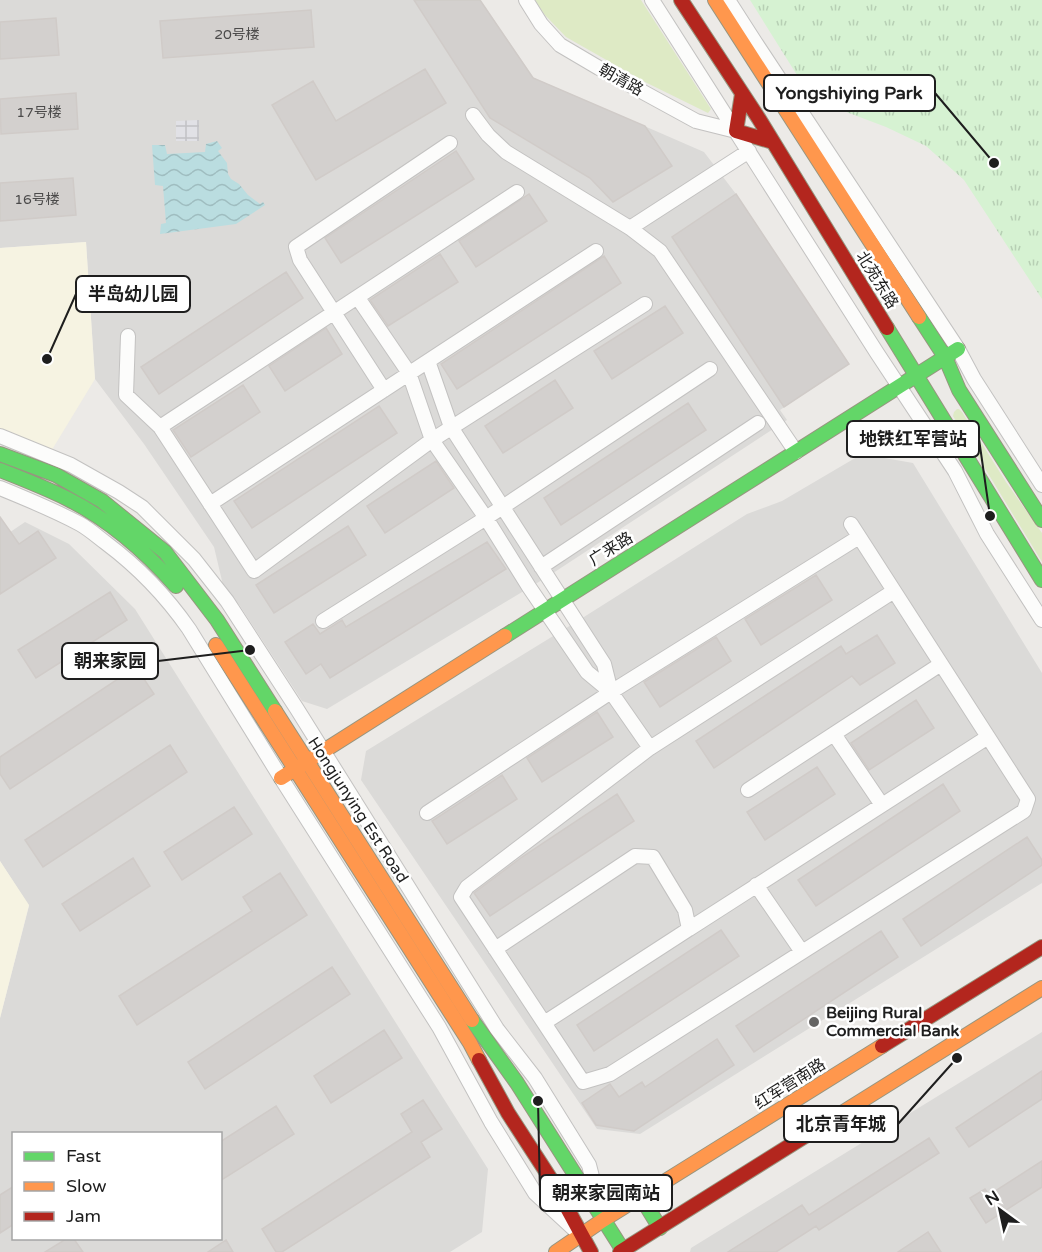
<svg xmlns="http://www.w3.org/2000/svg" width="1042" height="1252" font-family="'Varela Round','Noto Sans SC',sans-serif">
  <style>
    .residential { fill: #dbdad8; fill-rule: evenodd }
    .education { fill: #f6f3e2 }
    .grass { fill: #deeac5 }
    .park { fill: url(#park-tufts) }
    .plaza { fill: url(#plaza-grid) }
    .water { fill: url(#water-waves) }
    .building { fill: #d3d0ce; stroke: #d0cbc8; stroke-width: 1.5 }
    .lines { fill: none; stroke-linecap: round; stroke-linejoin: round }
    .street-casing { stroke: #c3c2c1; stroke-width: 16 }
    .fast-casing { stroke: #97957f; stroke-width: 16 }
    .slow-casing { stroke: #97957f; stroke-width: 16 }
    .jam-casing { stroke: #97957f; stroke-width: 16 }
    .street { stroke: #fcfcfb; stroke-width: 14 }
    .fast { stroke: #63d668; stroke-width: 14 }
    .slow { stroke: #ff974d; stroke-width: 14 }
    .jam { stroke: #b3261e; stroke-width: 14 }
    .poi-dot { fill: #666564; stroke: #fff; stroke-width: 2 }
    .labels { text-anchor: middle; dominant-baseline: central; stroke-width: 5; stroke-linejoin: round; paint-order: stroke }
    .number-label { font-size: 14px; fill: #4b4a4a }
    .street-label { font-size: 16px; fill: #1e1e1e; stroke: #fff }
    .poi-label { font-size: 16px; font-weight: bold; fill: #1e1e1e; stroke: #fff; text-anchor: start }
    .leader { fill: none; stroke: #1e1e1e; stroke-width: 2 }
    .callout-dot { fill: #1e1e1e; stroke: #fff; stroke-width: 2 }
    .callout { fill: #fff; stroke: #1e1e1e; stroke-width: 2 }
    .callout-label { font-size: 18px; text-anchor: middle; font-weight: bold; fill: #1e1e1e }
  </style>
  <defs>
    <pattern id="park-tufts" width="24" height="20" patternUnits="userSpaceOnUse" patternTransform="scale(1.5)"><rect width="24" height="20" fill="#d6f2d2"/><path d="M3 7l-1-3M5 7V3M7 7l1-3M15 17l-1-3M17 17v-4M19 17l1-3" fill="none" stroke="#b7cfb4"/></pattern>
    <pattern id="plaza-grid" width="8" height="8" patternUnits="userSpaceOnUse" patternTransform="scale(1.5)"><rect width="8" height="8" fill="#e1e1e6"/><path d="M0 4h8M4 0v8" fill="none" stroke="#c1c1c5"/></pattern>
    <pattern id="water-waves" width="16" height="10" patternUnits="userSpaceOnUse" patternTransform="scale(1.5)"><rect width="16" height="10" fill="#badde0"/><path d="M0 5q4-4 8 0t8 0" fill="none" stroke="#9fbdc0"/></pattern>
  </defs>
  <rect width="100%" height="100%" fill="#eceae7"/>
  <path class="residential" d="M0,0H480L534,78L704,152L736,194L849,364L780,410L787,420L547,577L327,709L302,701L240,606L223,585L214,547L144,444L95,379L86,242L0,248Z
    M862,454L913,463L1042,673V883L640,1134L597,1129L361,780L366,751L576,622L747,514L782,501Z
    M25,522L69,544L135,609L488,1169L482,1232L450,1252H0V1018L29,906L0,861V539ZM14,1134H220V1238H14Z
    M1042,1032V1252H690L691,1248Z"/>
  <path class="education" d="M86,242L95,379L50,453L0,433V248Z
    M0,861L29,905L0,1018Z"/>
  <path class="grass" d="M535,0H641L711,109L708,113L647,83L566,37L544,14Z
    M957,409H959L962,412L1006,482L1042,533V562L953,416L954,412Z"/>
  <path class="park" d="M750,0H1042V299L964,180L926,146L886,127L812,99Z"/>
  <path class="plaza" d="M199,120V141H176V121Z"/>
  <path class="water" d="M217,141L222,148L218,151L227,163L228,174L231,179L239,184L248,195L260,204L263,202L265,205L236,224L160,234L161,224L166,223L163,186L155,185L152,145H165L167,154L205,152L206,144Z"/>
  <path class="building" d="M414,0H480L533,78L645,126L672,166L613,202L590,178L490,118Z
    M311,10L314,47L163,58L160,21Z
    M56,18L59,55L0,59V22Z
    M425,69L446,103L316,180L272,105L313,81L336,121Z
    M76,93L78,129L1,134L0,99Z
    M456,151L474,179L341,263L325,238Z
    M73,178L76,215L0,221V183Z
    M529,194L547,221L476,267L459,241Z
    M736,194L849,364L784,407L672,237Z
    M440,254L458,282L388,326L370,300Z
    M604,256L621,283L457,389L441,364Z
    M286,272L303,298L159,394L141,367Z
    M665,306L683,333L612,379L594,351Z
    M326,328L342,354L285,391L269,366Z
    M555,380L573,408L503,453L485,426Z
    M243,385L260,412L191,457L173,430Z
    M688,403L706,430L561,525L544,498Z
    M379,406L397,433L252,528L234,501Z
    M436,461L454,488L385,533L367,506Z
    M0,517L19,544L38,531L56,558L0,594Z
    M348,526L366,555L274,613L256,585Z
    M487,542L506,569L330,678L321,664L306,674L285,642L313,624L320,634L342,620L346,627Z
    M816,575L832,600L761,645L745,619Z
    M110,592L127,620L36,678L18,650Z
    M877,635L895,663L860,685L852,676L714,768L696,741L841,646L846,654Z
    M716,637L731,661L660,707L644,682Z
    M136,667L154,694L10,789L0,774V757Z
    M916,700L934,728L869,770L851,743Z
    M597,712L613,737L542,782L527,758Z
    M170,745L187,772L43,867L25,840Z
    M817,767L835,794L765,840L747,812Z
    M502,775L517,799L447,844L432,821Z
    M943,784L960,811L816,906L798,880Z
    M617,794L634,821L490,916L474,893L522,857Z
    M234,807L252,834L182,880L164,852Z
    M1027,837L1042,860V865L921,946L903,919Z
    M133,858L150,886L80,931L62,904Z
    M280,873L307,915L137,1025L119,996L252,911L243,897Z
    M721,930L739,956L594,1051L577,1025Z
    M881,931L898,957L754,1052L736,1026Z
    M332,967L350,994L205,1089L188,1062Z
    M384,1030L402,1058L331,1103L314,1076Z
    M717,1039L734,1065L634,1131L596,1125L582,1103L610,1084L619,1097L642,1082L645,1087Z
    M1042,1071V1099L969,1147L956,1128Z
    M423,1100L442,1129L421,1142L430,1157L282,1252H276L262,1229L412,1132L401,1114Z
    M276,1106L294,1134L220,1181V1142Z
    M929,1138L939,1153L819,1230L816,1226L776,1252H728L802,1205L809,1215Z
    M1042,1161V1187L986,1223L970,1198L985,1189L989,1195Z
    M14,1186V1224L0,1233V1195Z
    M928,1232L941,1252H898Z
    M66,1239H74L83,1252H45Z
    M226,1240L233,1252H208Z"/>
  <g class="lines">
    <defs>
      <path id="street" d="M526,0L541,24L560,45L599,68L696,121L736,131
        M652,0L877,353L955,471L987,534L1042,620
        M728,0L755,42L958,349L974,379L1042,485
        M473,115L488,135L506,152L630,228L660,251L796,452
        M630,228L749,151
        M358,298L409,373L432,440L486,518L529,587L587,672L611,692L650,748
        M128,336L126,395L160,427L254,571L432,440L645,304
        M428,361L451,427L604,664L611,692
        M384,390L300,260L296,247L450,143
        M160,427L517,192
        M0,436L71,465L119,492L142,507L194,559L227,601L297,709L497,1029L535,1078L589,1165L599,1204
        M0,488C27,499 54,510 80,524C89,529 98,537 106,543C138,567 166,596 189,629L281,778L439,1027L491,1122L535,1193L574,1229
        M210,504L596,251
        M851,524L1028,799L1024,811L610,1074L583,1082L461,897L467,887L650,748L894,591
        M541,567L758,423
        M323,621L486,518L710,369
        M834,734L882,805
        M748,790L941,664
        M427,813L611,692L859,537
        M756,885L802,952
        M689,929L988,737
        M495,949L635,856L653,857L685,910L689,929L544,1023"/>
      <path id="fast" d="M919,317L945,357L959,390L1042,520
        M887,328L1042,580
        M0,454L56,475L102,501L165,552L217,620L275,711
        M0,470C23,479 46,488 68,499C110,520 145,551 176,586
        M505,636L958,349
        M472,1020L517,1083L624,1252
        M641,1197L660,1228"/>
      <path id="slow" d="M715,0L919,317
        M216,645L470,1043L479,1060
        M275,711L472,1020
        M281,778L505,636
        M842,1113L1042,988
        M556,1252L603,1220L882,1046"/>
      <path id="jam" d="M681,0L759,119L887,328
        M742,94L736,131L773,142
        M882,1046L1042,947
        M479,1060L508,1113L554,1184L591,1252
        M620,1252L842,1113"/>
    </defs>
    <use href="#street" class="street-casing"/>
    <use href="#fast" class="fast-casing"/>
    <use href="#slow" class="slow-casing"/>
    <use href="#jam" class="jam-casing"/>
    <use href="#street" class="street"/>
    <use href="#fast" class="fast"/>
    <use href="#slow" class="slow"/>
    <use href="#jam" class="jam"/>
  </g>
  <circle class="poi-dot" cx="814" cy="1022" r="6"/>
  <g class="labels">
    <g class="number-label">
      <text x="237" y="34">20号楼</text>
      <text x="39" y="112">17号楼</text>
      <text x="37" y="199">16号楼</text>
    </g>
    <g class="street-label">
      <text transform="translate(621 80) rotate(29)">朝清路</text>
      <text transform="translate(877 280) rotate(58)">北苑东路</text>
      <text transform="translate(611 549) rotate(-32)">广来路</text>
      <text transform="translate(358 810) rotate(57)">Hongjunying Est Road</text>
      <text transform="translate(790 1084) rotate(-32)">红军营南路</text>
    </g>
    <g class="poi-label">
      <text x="826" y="1013">Beijing Rural<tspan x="826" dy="18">Commercial Bank</tspan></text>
    </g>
  </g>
  <path class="leader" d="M994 163L935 93M47 359L76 294M990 516L979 439M250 650L158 661M957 1058L898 1124M538 1101L540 1193"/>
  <g class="callout-dot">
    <circle cx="994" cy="163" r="6"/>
    <circle cx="47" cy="359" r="6"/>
    <circle cx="990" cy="516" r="6"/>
    <circle cx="250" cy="650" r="6"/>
    <circle cx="957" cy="1058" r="6"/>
    <circle cx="538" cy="1101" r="6"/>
  </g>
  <g class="callout">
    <rect x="764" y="75" width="171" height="36" rx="6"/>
    <rect x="76" y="276" width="114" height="36" rx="6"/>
    <rect x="847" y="421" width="132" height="36" rx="6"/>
    <rect x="62" y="643" width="96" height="36" rx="6"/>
    <rect x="784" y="1106" width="114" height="36" rx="6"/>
    <rect x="540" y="1175" width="132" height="36" rx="6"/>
  </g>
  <g class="callout-label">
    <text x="849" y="99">Yongshiying Park</text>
    <text x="133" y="300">半岛幼儿园</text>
    <text x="913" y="445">地铁红军营站</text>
    <text x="110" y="667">朝来家园</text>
    <text x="841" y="1130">北京青年城</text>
    <text x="606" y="1199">朝来家园南站</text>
  </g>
  <rect x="12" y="1132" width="210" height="108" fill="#ffffff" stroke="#a5a5a5" stroke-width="1.5"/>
  <rect x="24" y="1152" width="30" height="9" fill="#63d668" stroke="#a5a5a5" stroke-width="1.5"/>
  <text x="66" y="1162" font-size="18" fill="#1e1e1e">Fast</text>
  <rect x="24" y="1182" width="30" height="9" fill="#ff974d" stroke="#a5a5a5" stroke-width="1.5"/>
  <text x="66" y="1192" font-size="18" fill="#1e1e1e">Slow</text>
  <rect x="24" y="1212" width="30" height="9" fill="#b3261e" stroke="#a5a5a5" stroke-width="1.5"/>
  <text x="66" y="1222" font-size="18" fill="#1e1e1e">Jam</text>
  <g transform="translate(1000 1210) rotate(327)" stroke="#ffffff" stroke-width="4.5" paint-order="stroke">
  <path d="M0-4.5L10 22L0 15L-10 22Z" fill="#1e1e1e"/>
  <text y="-9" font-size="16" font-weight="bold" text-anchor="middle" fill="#1e1e1e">N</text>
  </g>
</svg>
